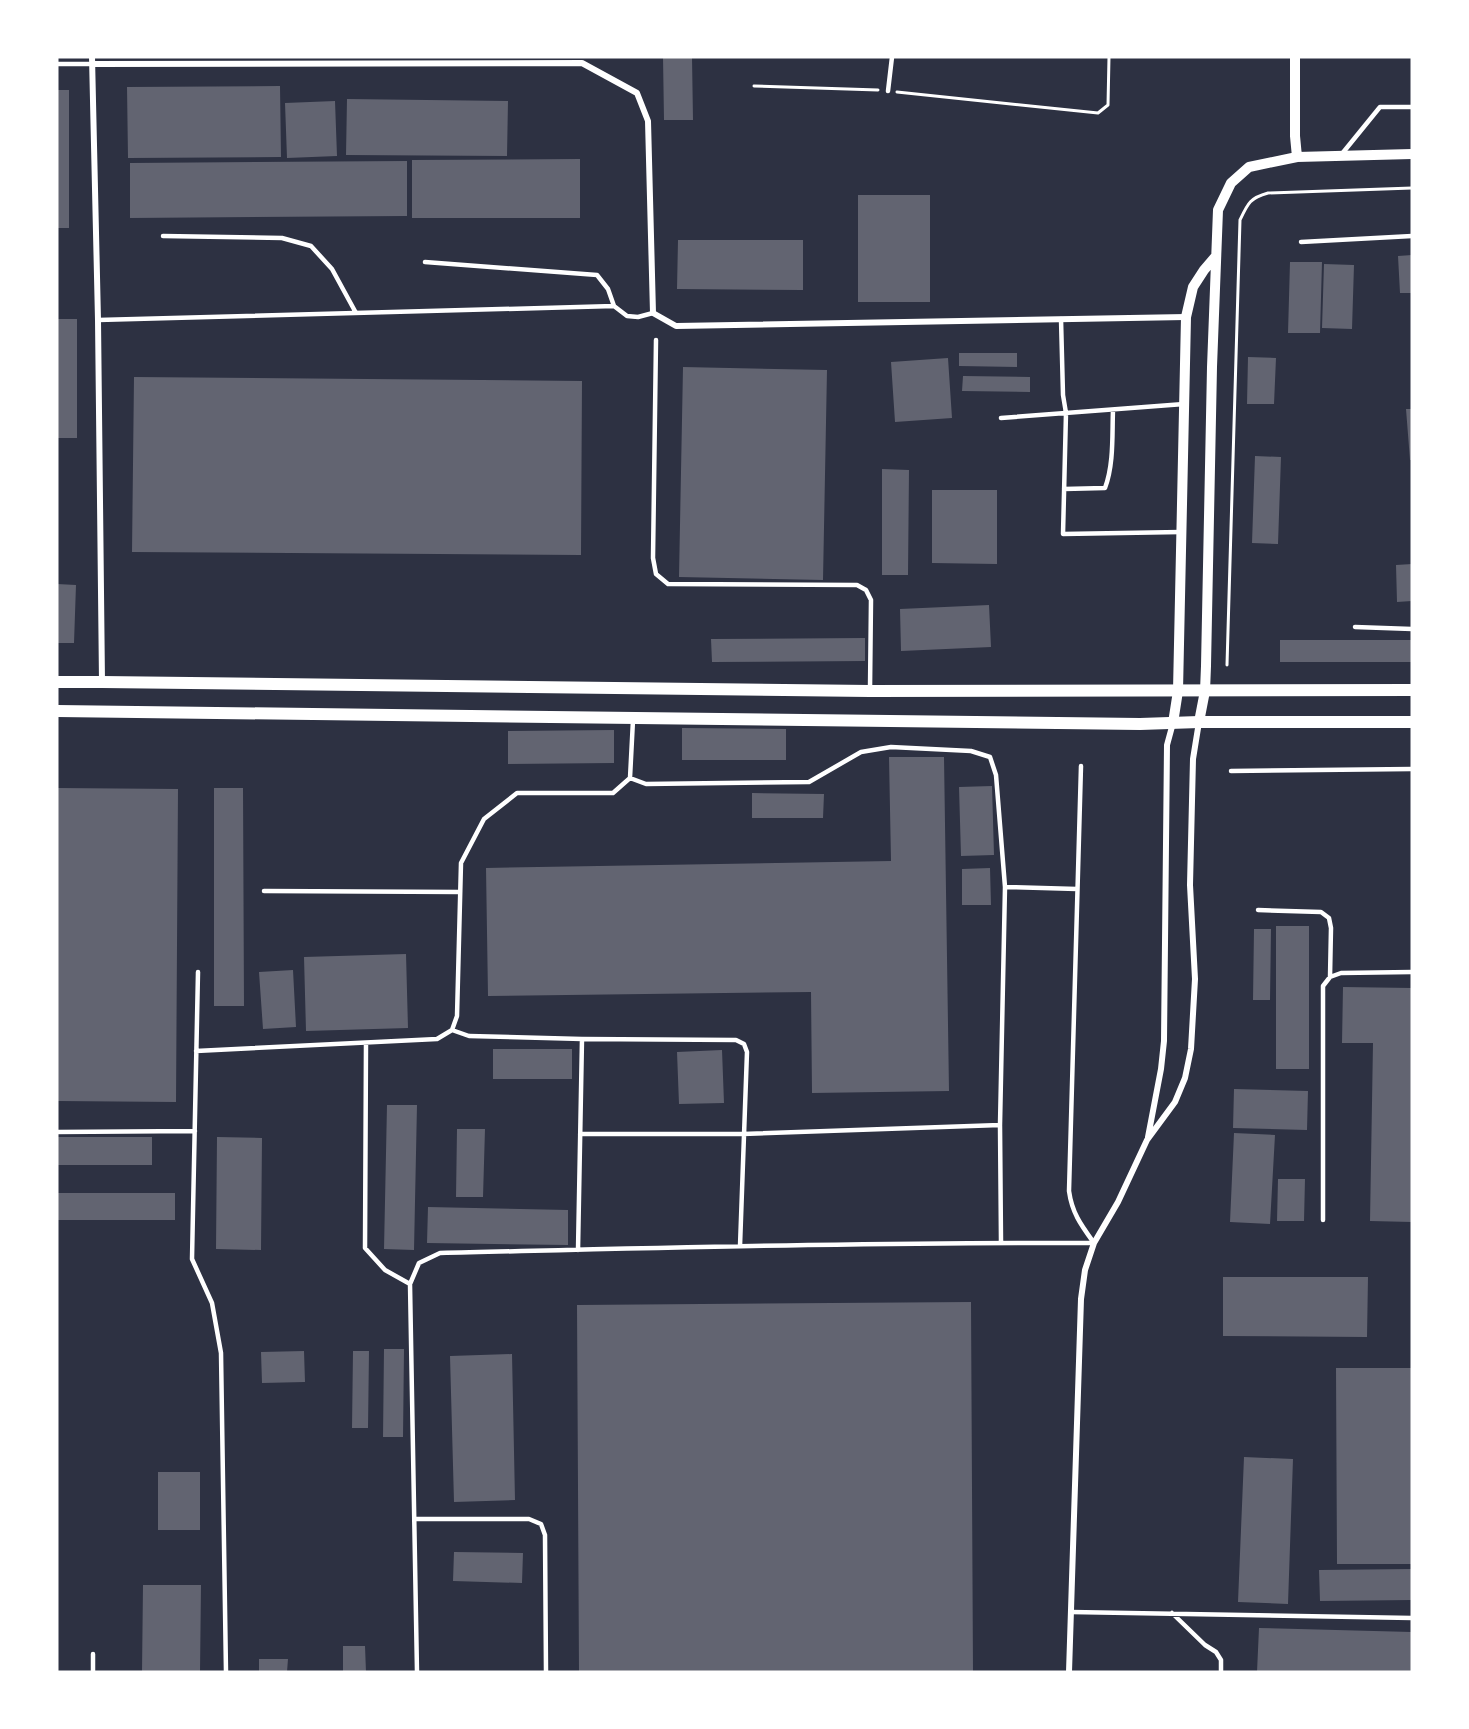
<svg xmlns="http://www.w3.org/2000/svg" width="1469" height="1729" font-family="'Noto Sans',sans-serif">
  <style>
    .building { fill: #626471 }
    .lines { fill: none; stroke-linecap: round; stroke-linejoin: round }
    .path { stroke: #fff; stroke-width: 3 }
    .service { stroke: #fff; stroke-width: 4.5 }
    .minor { stroke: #fff; stroke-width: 6 }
    .tertiary { stroke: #fff; stroke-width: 10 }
    .secondary { stroke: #fff; stroke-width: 12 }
  </style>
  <rect width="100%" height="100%" fill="#2d3142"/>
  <path class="building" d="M663,57H692L693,120H664Z
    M280,86L281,157L128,158L127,87Z
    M57,90H69V228H57Z
    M347,99L508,101L507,156L346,155Z
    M335,101L337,156L287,158L285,103Z
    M580,159V218H412V160Z
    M407,161V216L130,218V163Z
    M858,195H930V302H858Z
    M678,240H803V290L677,289Z
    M1412,255V293H1400L1398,256Z
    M1290,262H1322L1320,333H1288Z
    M1324,264L1354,265L1352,329L1322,328Z
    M58,319H77V438H57Z
    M959,353H1017V367L959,366Z
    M1248,357L1276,358L1274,404H1247Z
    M948,358L952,418L895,422L891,362Z
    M683,367L827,370L823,580L679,577Z
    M963,376L1030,377V392L962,391Z
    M134,377L582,381L581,555L132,552Z
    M1406,409H1412V460H1410Z
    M1255,456L1281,457L1278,544L1252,543Z
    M882,469L909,470L908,575H882Z
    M932,490H997V564L932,563Z
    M1412,564V601L1397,602L1396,565Z
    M57,584L76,585L74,643H57Z
    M989,605L991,647L901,651L900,609Z
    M865,638V661L712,662L711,639Z
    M1280,640H1412V662H1280Z
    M682,728L786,729V760H682Z
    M614,730V763L508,764V731Z
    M889,757H944L949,1091L812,1093L811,992L488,996L486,868L891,861Z
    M992,786L994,855L961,856L959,787Z
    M57,788L178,789L176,1102L57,1101Z
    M214,788H243L244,1006H214Z
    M752,793L824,794L823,818H752Z
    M990,868L991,905H962V869Z
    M1276,926H1309V1069H1276Z
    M1254,929H1271L1270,1000H1253Z
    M406,954L408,1028L306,1031L304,957Z
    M293,970L296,1027L263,1029L259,972Z
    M1343,987L1412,988V1222L1370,1221L1373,1043H1342Z
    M493,1049H572V1079H493Z
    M722,1050L724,1103L679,1104L677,1052Z
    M1234,1089L1308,1091L1307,1130L1233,1128Z
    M387,1105H417L414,1250L384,1249Z
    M457,1129H485L483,1197H456Z
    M1234,1133L1275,1135L1270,1224L1230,1222Z
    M57,1137H152V1165H57Z
    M217,1137L262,1138L261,1250L216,1249Z
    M1278,1179H1305L1304,1221H1277Z
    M57,1193H175V1220H57Z
    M428,1207L568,1210V1245L427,1243Z
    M1223,1277H1368L1367,1337L1223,1336Z
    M971,1302L973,1672H579L577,1305Z
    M384,1349H404L403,1437H383Z
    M304,1351L305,1382L262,1383L261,1352Z
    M353,1351H369L368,1428H352Z
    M512,1354L515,1500L454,1502L450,1356Z
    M1336,1368H1412V1564H1337Z
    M1244,1457L1293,1459L1288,1604L1238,1602Z
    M158,1472H200V1530H158Z
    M454,1552L523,1553L522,1583L453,1581Z
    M1412,1569V1600L1320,1601L1319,1570Z
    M143,1585H201L200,1672H142Z
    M1259,1628L1412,1632V1672H1257Z
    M343,1646H365L366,1672H343Z
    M259,1659H288L287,1672H259Z"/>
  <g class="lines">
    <path class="path" d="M754,86L878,90
      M897,92L1098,113L1108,105L1109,57
      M1227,665L1240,220C1248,203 1250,198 1268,193L1412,188"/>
    <path class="service" d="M57,64H92
      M888,91L892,57
      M1341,155L1380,107H1412
      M163,236L282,238L311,246L332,269L356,313
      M1301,242L1412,236
      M425,262L597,275L608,289L614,306L627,316L638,317L653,313
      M1061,319L1063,395L1066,413L1063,534L1181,532
      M98,320L614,306
      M656,340L653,558L656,574L668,584L857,585L866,590L871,600L870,689
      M1001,418L1184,404
      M1064,489L1105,488C1114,464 1112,435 1113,410
      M1355,627L1412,629
      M1081,766L1069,1191C1072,1213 1081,1225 1094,1243
      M1231,771L1412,769
      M630,778L646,784L809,782L861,752L891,747L971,751L990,757L996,775L1005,887
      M264,891L460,892
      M1258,910L1321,912L1329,918L1331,928L1330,977
      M198,972L192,1259L212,1303L221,1353L226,1672
      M452,1030L469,1036L582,1039L736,1040L744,1044L747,1052L740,1246
      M366,1043L365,1248L385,1270L410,1284L417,1672
      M196,1051L437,1039L452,1030L457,1016L461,863L484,819L517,793H613L630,778L633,720
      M57,1132L195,1131
      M580,1134H743L1000,1125
      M1323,1220V986L1330,977L1341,973L1412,972
      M1001,1242L1000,1125L1005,887L1077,889
      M578,1250L582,1039
      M410,1284L419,1263L440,1253C658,1248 876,1242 1094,1243
      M415,1519H529L541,1524L545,1535L546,1672
      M1071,1612L1412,1618
      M1172,1613L1205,1645L1216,1652L1221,1660V1672
      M93,1672V1654"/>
    <path class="minor" d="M92,57L98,320L102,682
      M92,64L582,63L637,93L648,121L653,313L676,326L1186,317
      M1148,1137L1161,1069L1164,1041L1167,745L1173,723
      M1069,1672L1081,1299L1085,1270L1094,1243L1118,1202L1147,1140L1175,1102L1185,1078L1191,1049L1195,979L1190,885L1193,759L1199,722"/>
    <path class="tertiary" d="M1295,57V136L1297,157
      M1199,722L1205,691L1206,666L1212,367L1218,210L1231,183L1249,167L1297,157L1412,154
      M1173,723L1178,691L1186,317L1193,287L1204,270L1216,256"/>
    <path class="secondary" d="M57,682H102L870,691L1412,690
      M57,711L1140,724L1199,722H1412"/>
  </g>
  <rect width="1469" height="1729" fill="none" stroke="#ffffff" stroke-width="117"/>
</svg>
